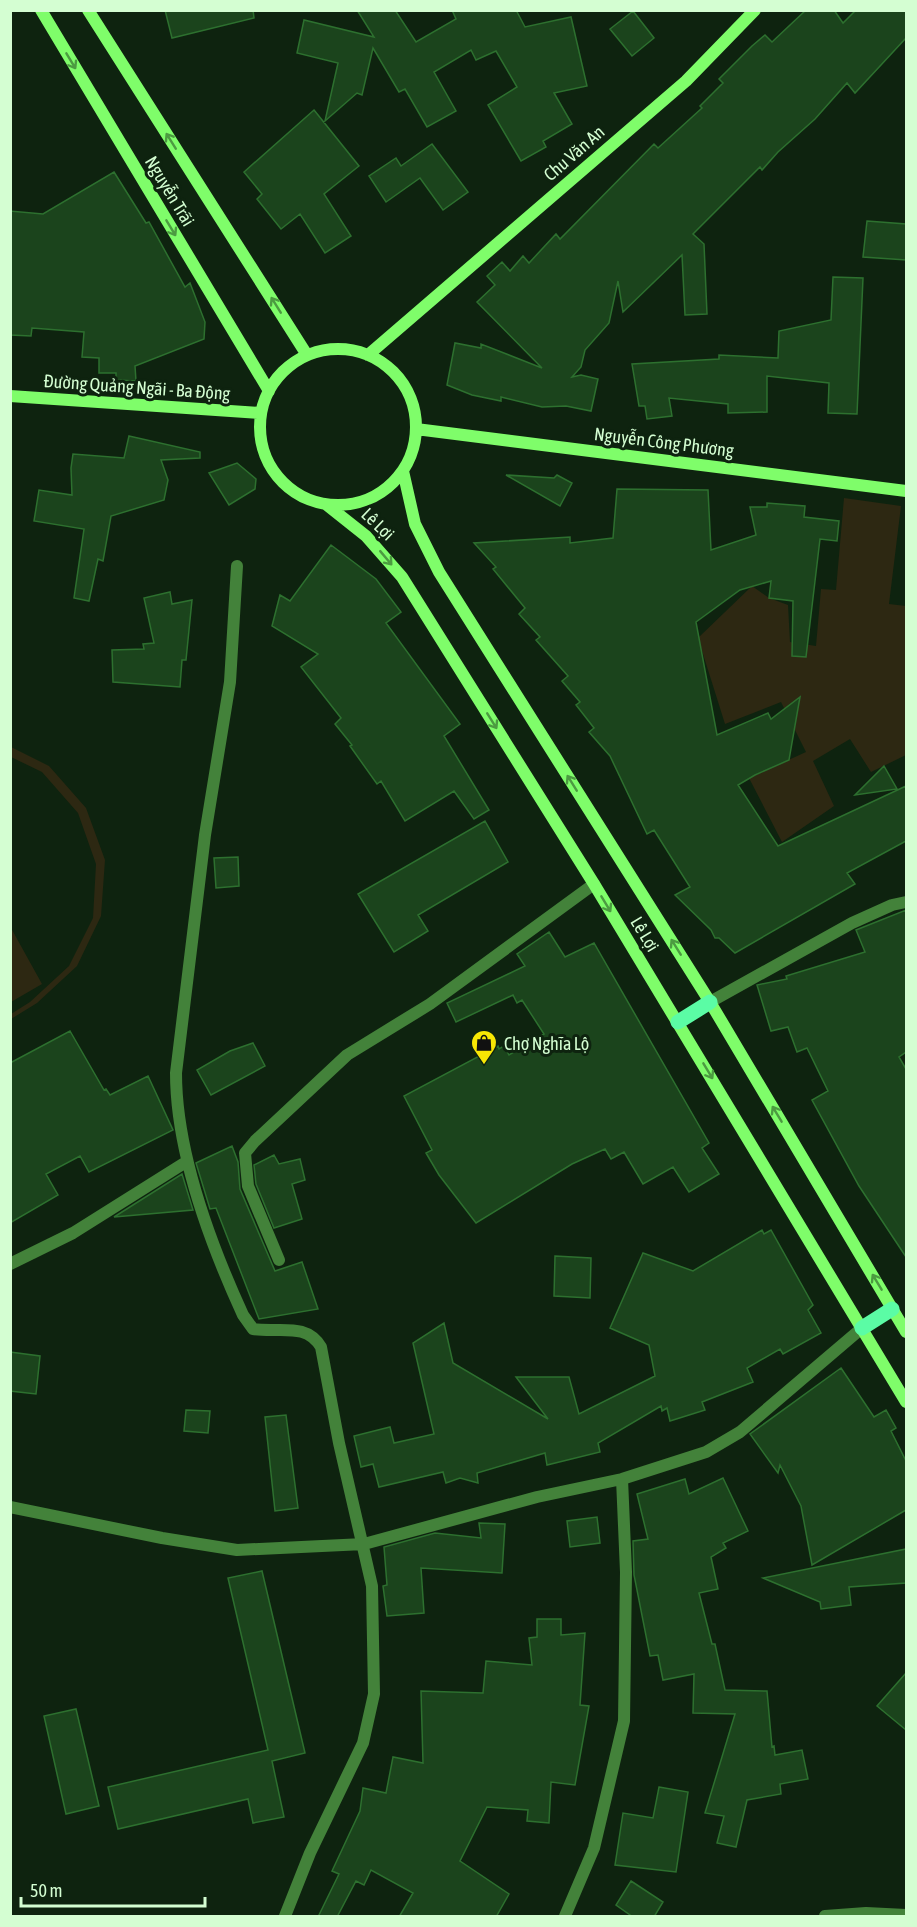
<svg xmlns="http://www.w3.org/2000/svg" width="917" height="1927" font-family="'Asap Condensed',sans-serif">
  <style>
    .green { fill: #2d2812 }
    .building { fill: #1b441c; stroke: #2d702f; stroke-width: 1.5 }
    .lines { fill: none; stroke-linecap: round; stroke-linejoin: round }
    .street { stroke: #43823a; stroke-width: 12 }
    .secondary { stroke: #7ffd6a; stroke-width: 12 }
    .primary { stroke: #5bfca5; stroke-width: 15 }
    .oneway { stroke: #4c9b41 }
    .labels { text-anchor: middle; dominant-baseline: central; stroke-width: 6; stroke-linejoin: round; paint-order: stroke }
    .street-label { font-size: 18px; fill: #d4fed2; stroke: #0e230f }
    .poi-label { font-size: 18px; fill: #d4fed2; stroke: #0e230f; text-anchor: start }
  </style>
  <rect width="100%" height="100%" fill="#0e230f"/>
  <path class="green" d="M844,498L901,506L889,604L906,606V755L871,772L850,739L813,761L834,806L782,842L749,778L806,752L781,702L725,724L698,638L752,586L769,598L788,605L790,642L816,646L821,589L836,590Z
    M11,747L49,766L86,808L105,860L101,916L77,966L37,1003L11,1019V1014L30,1002L69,966L93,918L96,864L78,813L42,772L11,757Z
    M11,928L42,984L11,1002H10Z"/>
  <path class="building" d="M165,10H253L254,18L172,38Z
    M357,10H395L416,42L456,19L452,10H516L525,27L571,17L587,86L554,93L572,124L543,141L546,147L521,161L488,105L517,87L496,51L476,60L471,50L434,72L456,111L427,127L405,89L399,92L373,48L362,95L357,93L325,121L338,63L297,53L304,20L374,37Z
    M806,10H834L843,23L856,10H906V38L855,93L847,83L815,119L778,152L762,170L760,167L693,234L704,244L707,314L685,315L682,255L623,312L618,281L609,323L585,350L581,367L572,377L581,375L598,379L591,411L566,406L542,407L501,397V401L472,395L447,385L455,343L481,348V344L542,368L477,302L495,285L487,276L502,262L510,271L523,256L529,263L556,234L560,239L654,144L658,148L702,108L700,106L723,83L719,79L752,46L765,35L772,42Z
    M633,11L654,38L632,56L610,29Z
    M314,110L359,166L324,194L351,236L325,253L300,214L281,229L257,199L262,194L244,172Z
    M432,144L468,192L443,210L420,178L386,202L369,176L396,158L401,166Z
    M114,172L146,223L149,222L185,287L190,283L205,322L204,339L135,366L136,381L116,380V373H99V358L82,357L84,332L32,328L31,336L10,335V211L43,214Z
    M867,221L906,224V260L863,257Z
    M833,277L863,278L857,414L828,413L829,383L767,376V412L728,413V404L669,398L672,416L647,419L645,406H639L632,364L719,359V355L778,358L779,331L831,320Z
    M129,436L200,452V458L161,460L168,480L164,500L111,516L103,561L98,559L89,601L74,598L84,529L34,521L39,490L72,495L71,468L73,454L124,458Z
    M237,463L256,479L255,489L229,505L209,473Z
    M506,475L554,478L557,475L572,483L560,506Z
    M617,489L708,490L711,550L756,535L750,507H767V503L805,506L804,517L839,521L837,541L820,539L806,657L792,656L793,601L769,598L771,581L740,590L696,622L717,735L768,713L771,719L800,697L789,760L755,775L738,785L778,846L906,786V841L847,873L855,884L735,953L719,938H715L711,930L675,895L690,887L654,830L647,834L610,756L589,732L594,728L576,705L580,702L562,681L568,676L536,640L540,637L519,614L525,608L493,569L496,567L474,543L570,537V543L613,538Z
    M331,545L376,579L401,612L386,623L460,724L444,736L489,810L474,819L454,791L405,821L381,781L377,784L350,746L352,745L335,724L341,718L301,667L318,654L272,626L280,595L290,601Z
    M170,592L172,604L192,600L186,660H182L180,687L113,682L112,650L144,649L143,644L154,643L144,598Z
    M884,766L897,789L855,795Z
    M485,821L508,862L418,915L428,931L394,952L358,894Z
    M238,857L239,886L216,888L214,858Z
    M906,910V1052L899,1057L906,1069V1257L859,1186L812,1100L828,1091L807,1048L797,1052L788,1027L771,1031L757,985L787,979L786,976L865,952L856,930Z
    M549,932L565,957L594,943L709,1143L702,1148L719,1174L689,1192L673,1167L643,1184L624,1152L611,1159L605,1149L572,1164L476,1223L439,1175L426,1153L432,1150L404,1096L498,1046L499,1049L504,1046L509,1055L544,1034L522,1000L517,1003L513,995L456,1022L447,1003L525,966L517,954Z
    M70,1031L104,1090L106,1089L110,1095L148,1076L173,1130L89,1172L80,1156L46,1174L58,1195L10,1223V1063Z
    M253,1043L265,1066L211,1095L197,1070L230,1051Z
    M232,1146L238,1162L240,1189L275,1271L302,1262L318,1309L259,1319L216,1208L210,1209L196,1163Z
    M274,1155L279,1164L300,1159L305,1180L292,1184L302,1219L274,1228L256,1184L254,1165Z
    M182,1174L193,1210L114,1217Z
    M762,1230L764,1234L771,1230L813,1305L808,1310L821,1333L783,1354L780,1349L747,1368L753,1382L702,1402L705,1410L670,1421L667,1408L662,1411L661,1406L598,1443L600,1452L547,1465L545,1453L477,1473L478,1483L460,1478L446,1483L443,1472L379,1487L373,1464L361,1467L354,1436L390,1427L394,1443L434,1434L413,1343L444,1323L453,1363L548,1419L516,1377H569L579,1414L655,1376L649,1345L610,1328L643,1253L693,1271Z
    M555,1256L591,1258L590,1298L554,1296Z
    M10,1352L40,1356L36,1394L10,1391Z
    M841,1368L874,1417L886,1410L896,1428L891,1431L906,1461V1510L812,1565L801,1506L780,1465L778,1473L750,1434Z
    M186,1410L210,1411L208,1433L184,1431Z
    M286,1415L298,1508L275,1511L265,1417Z
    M723,1478L748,1531L723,1543L726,1548L711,1557L718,1589L699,1593L712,1644H715L725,1690L767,1691L772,1747L774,1746L775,1755L802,1750L808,1779L780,1784L781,1794L747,1800L736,1847L717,1843L724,1816L705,1813L735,1714L693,1713L694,1674L663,1680L658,1655L650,1656L634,1575L633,1541L648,1539L637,1494L685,1479L689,1494Z
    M597,1517L600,1543L570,1547L567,1521Z
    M479,1523L505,1524L502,1573L421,1568L424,1613L387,1616L383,1586L387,1585L384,1547L435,1533L481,1538Z
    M906,1549V1583L849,1587L851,1605L821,1609L820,1602L763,1578Z
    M262,1571L305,1753L272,1761L284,1817L253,1823L248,1799L118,1829L108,1787L268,1750L228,1578Z
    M537,1619H561V1635L585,1633L580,1705L589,1706L575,1785L551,1782L549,1823L527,1821L528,1810L487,1807L460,1861L509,1894L496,1917H399L413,1893L371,1870L364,1885L356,1881L337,1917H318L339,1874L332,1871L360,1811L363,1788L386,1793L393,1757L423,1763L421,1691L483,1693L486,1661L532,1665L529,1638L537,1637Z
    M906,1673V1730L877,1706Z
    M76,1709L99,1806L66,1814L44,1716Z
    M659,1787L688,1792L676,1872L615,1865L623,1813L653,1818Z
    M631,1881L663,1902L654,1917H633L616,1905Z"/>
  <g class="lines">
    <path class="street" d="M237,566L230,682L205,835L176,1073C176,1152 210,1243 243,1315L253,1329C280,1333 306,1322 321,1347L339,1443L372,1586L374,1694L363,1743L310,1853L285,1916
      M710,1002L852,923L892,905L906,902
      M279,1260L248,1186L245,1153L255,1141L347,1055L430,1004L594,884
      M10,1264L73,1233L186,1162
      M10,1507L162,1538L237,1550L364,1544L537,1497L622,1479L706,1452L740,1432L862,1328
      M565,1916L594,1848L624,1721L626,1572L622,1479
      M825,1916L866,1913L906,1915"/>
    <path class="secondary" d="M41,10L269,391
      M88,10L307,355
      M260 427a78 78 0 1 1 156 0a78 78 0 1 1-156 0Z
      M368,355L686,81L755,10
      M10,396L261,413
      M416,429L906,491
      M403,471L415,524L439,572L710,1002L906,1332
      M327,505L366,536L402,577L594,884L906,1402"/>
    <path class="primary" d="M678,1022L710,1002
      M862,1328L892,1309"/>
  </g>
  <defs><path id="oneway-shaft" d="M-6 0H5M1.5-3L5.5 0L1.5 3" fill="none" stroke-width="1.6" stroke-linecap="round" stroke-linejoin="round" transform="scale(1.5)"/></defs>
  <g class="oneway">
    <use href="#oneway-shaft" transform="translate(71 61) rotate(59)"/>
    <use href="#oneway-shaft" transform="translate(171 141) rotate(-122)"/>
    <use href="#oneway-shaft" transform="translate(171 228) rotate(59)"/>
    <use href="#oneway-shaft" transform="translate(276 305) rotate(-122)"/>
    <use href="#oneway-shaft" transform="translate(386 558) rotate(50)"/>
    <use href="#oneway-shaft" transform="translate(492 721) rotate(58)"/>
    <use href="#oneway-shaft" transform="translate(572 783) rotate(-122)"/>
    <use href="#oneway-shaft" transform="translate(606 904) rotate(59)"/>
    <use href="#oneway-shaft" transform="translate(676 947) rotate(-122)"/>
    <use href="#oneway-shaft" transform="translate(708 1071) rotate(59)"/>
    <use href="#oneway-shaft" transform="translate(777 1114) rotate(-121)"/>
    <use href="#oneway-shaft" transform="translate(877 1282) rotate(-121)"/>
  </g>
  <defs>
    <symbol id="shop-pin" viewBox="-11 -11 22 30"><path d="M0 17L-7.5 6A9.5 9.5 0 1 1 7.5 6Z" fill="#f8e704" stroke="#0e230f"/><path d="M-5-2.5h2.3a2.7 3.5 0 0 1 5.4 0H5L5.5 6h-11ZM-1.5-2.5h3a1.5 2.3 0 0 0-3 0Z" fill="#111"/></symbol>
  </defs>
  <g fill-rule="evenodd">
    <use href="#shop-pin" x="469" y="1028" width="30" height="40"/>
  </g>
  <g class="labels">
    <g class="street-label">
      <text transform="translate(574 153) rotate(-41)">Chu Văn An</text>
      <text transform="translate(170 191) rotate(59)">Nguyễn Trãi</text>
      <text transform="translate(137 387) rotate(4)">Đường Quảng Ngãi - Ba Động</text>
      <text transform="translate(664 442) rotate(7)">Nguyễn Công Phương</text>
      <text transform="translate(378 524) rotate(44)">Lê Lợi</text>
      <text transform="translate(645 934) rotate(59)">Lê Lợi</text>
    </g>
    <g class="poi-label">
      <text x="504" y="1043">Chợ Nghĩa Lộ</text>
    </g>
  </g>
  <rect width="917" height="1927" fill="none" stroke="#d4fed2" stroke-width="24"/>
  <path d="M21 1897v9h184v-9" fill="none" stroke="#d4fed2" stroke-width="3"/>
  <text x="30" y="1897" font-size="18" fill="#d4fed2" stroke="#0e230f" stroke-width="4.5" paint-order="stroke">50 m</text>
</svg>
